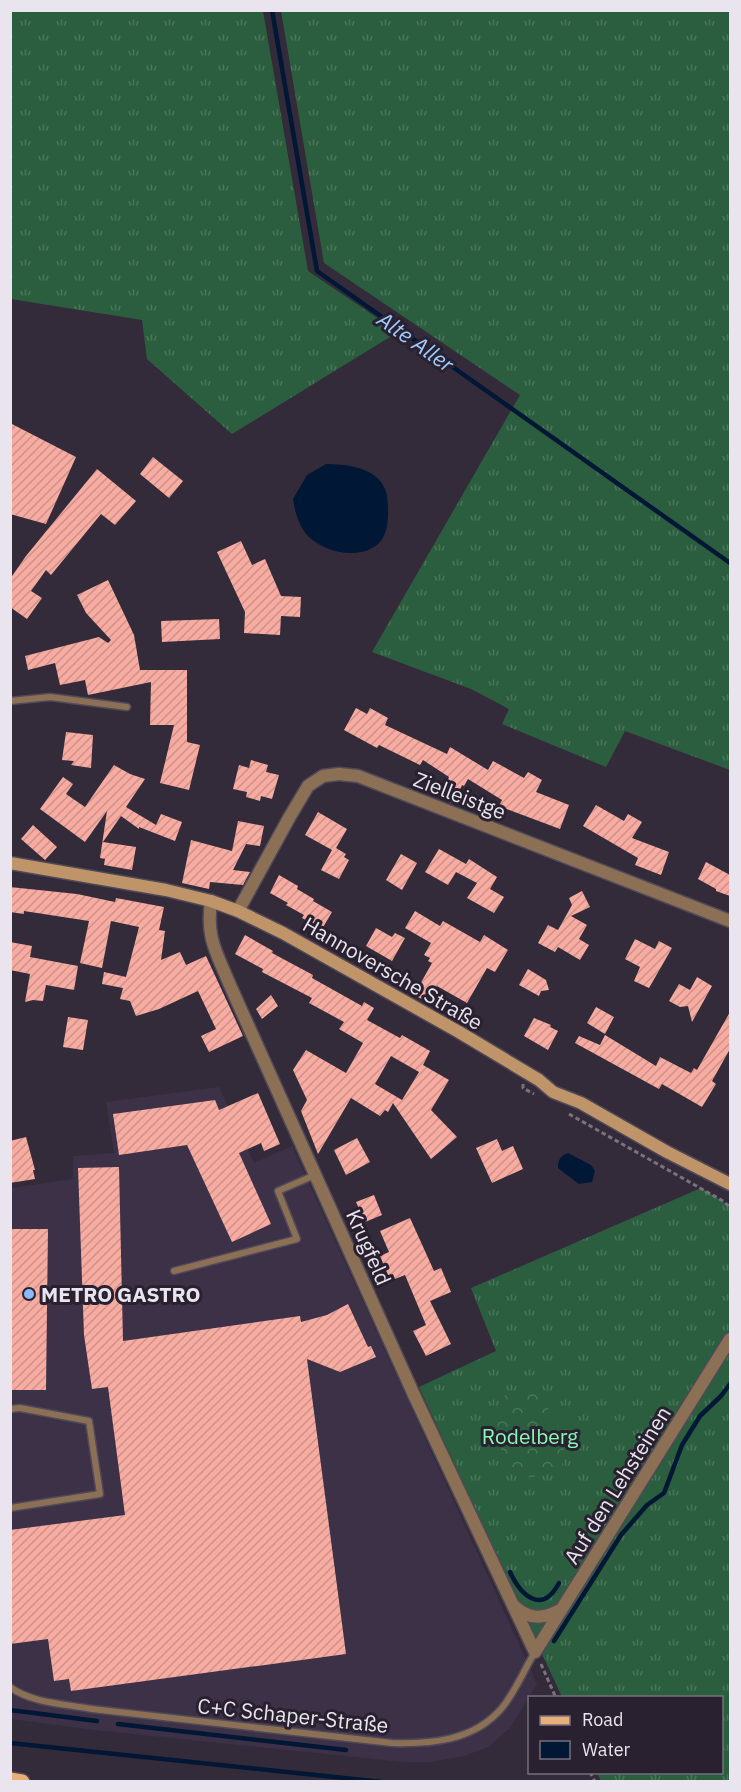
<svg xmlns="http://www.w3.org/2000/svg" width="741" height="1792" font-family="'IBM Plex Sans',sans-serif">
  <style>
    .built { fill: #3d3147 }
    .grass { fill: url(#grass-tufts) }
    .park { fill: url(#park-crowns) }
    .water { fill: #001735 }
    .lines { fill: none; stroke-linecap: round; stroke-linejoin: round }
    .stream { stroke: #001735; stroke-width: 4.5 }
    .building { fill: url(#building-hatch); fill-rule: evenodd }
    .lane-casing { stroke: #504957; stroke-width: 9 }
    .street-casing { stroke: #504957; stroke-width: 15 }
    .secondary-casing { stroke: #504957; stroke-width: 15 }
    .primary-casing { stroke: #504957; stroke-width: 18 }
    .path { stroke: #79727f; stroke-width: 3; stroke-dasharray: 4.5 3; stroke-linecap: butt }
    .lane { stroke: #8b7056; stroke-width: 6 }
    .street { stroke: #8b7056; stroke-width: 12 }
    .secondary { stroke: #bf9469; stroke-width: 12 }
    .primary { stroke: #e8af78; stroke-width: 15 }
    .poi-dot { fill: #8bbafc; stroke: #292130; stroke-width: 2 }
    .labels { text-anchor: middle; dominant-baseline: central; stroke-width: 6; stroke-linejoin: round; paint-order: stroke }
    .street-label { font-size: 21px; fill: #e9e4ee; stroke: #292130 }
    .poi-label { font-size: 21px; font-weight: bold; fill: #e9e4ee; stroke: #292130; text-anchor: start }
    .park-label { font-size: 21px; fill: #87f9b2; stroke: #292130 }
    .water-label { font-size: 22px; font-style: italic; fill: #9ecbff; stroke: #292130 }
  </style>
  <defs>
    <pattern id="grass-tufts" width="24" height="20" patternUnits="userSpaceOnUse" patternTransform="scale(1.5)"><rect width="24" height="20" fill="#2b5e3f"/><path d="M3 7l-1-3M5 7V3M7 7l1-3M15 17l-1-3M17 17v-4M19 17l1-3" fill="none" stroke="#4a755b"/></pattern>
    <pattern id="park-crowns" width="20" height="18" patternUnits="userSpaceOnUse" patternTransform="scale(1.5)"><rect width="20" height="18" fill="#2b5e3f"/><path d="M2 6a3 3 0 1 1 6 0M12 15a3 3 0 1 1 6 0" fill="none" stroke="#4a755b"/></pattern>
    <pattern id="building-hatch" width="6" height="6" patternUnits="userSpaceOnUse" patternTransform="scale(1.5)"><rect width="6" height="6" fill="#f8aca1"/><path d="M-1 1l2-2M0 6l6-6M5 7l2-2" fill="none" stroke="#cc928a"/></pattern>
  </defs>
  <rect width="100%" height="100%" fill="#332b3a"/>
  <path class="built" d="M219,1087L254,1163L292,1146L537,1684L510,1728L488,1747L464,1756L431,1762H403L94,1730L11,1719V1188L73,1179V1156L114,1153L106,1102Z"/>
  <path class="grass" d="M10,11H263L308,271L398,332L232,434L147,359L142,320L11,299Z
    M281,11H730V770L625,731L606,767L502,724L509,709L471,689L372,652L520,395L324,263Z
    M701,1188L730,1206V1781H601L597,1773L722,1772V1698L562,1697L419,1387L496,1351L471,1288Z"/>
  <path class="park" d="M512,1391H532C552,1409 570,1438 562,1465L531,1478L508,1470L503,1463L497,1423L504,1396Z"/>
  <path class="water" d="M326,464C344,464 375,467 384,487C388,494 388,506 388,514C388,524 386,537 378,544C358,561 322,552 306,534C298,523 295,512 293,499L307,475Z
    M568,1153L591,1165L595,1171L592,1182L579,1184L558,1168C558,1160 560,1156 568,1153Z"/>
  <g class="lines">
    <path class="stream" d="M272,10L317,271L730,563
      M510,1572C521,1596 542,1615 559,1583
      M554,1641L621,1535L647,1505L664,1493L682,1445L700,1416L721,1396L730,1384
      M10,1710L97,1721
      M118,1724L346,1750
      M10,1743L382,1782"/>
  </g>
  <path class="building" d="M10,423L76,457L46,524L10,514Z
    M153,457L183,481L169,498L140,474Z
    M97,469L136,501L115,525L101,514L51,575L46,570L31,591L42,598L27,619L10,607V579L26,556Z
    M241,541L252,565L265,559L281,596L301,597L300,617L281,616L280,635L244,633L245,612L217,552Z
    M108,580L134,635L140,670H187V742L200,745L189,790L160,783L174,725H150L151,682L88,695L85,680L60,685L55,663L28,670L25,656L99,637L108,643L111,640L86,613L77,595Z
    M219,619L220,639L162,642L161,621Z
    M356,708L367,714L370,708L388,718L385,725L447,754L450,747L488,770L493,761L524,778L528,772L542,780L536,792L569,805L560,829L499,806L502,800L468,779L464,786L462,785L454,804L440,798L449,777L423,760L420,765L379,745L377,748L344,730Z
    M66,732L93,735L91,768L71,765L74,761L62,760Z
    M251,760L268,765L266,772L279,775L272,799L261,796L260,801L246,797L247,792L233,789L239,765L249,768Z
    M114,765L130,774L145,779L126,807L156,825L161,814L182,822L175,841L139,827V829L121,816L103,842L136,847L132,870L104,865L105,859L100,858L107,811L85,842L40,809L63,777L73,784L66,794L85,807Z
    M596,805L624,821L628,814L642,822L632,838L669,852L661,875L635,865L638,858L583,826Z
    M318,812L347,829L336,848L346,854L344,857L349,860L339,879L321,870L332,850L305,835Z
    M238,821L264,826L260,846L246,844L233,870L250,872L243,885L210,882L209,889L182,883L191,840L232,851Z
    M33,825L57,847L45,860L21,839Z
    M439,849L466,864L469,859L497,877L490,889L504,897L494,913L467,898L477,883L456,872L448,885L425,872Z
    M401,854L417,863L402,890L386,880Z
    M706,862L730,875V896L716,891V889L698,879Z
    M279,875L298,886L297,889L314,899L313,901L332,912L322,929L302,918L304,915L286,905L288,903L270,893Z
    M10,887L77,894L115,902L116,898L164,907L159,930L165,931L161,960L180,952L186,965L206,956L243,1036L209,1052L201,1036L216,1029L198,991L159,1009L136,1016L130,1001L120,999L123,988L102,984L104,972L126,977L139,927L111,921L102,968L80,963L89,921L24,911V914L10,912Z
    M582,891L590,907L571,916L587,925L579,939L589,945L580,960L558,947L555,952L538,943L548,925L558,930L572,905L569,898Z
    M415,911L440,926L443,921L480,942L484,935L508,950L495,972L487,968L467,1003L437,986L428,1002L414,995L432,963L428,961L430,958L424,955L431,943L405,928Z
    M376,928L392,937L395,933L405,938L392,961L366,946Z
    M245,935L273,951L272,953L313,975L312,978L362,1006L364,1002L374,1008L367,1020L400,1038L402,1035L430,1051L423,1065L449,1080L431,1110L457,1137L431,1159L393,1103L388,1112L385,1110L380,1116L351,1098L318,1154L301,1111L307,1100L293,1070L306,1050L346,1073L363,1043L339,1029L344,1022L309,1003L312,998L262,972L263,969L235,954ZM391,1056L419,1072L402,1100L375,1084Z
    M635,939L655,949L659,941L672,948L649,988L634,981L640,967L625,959Z
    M10,942L32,946L30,957L78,966L74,990L46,985L43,1001L33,1000L25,1002L30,974L10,970Z
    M528,969L546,980L549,990L541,991L539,996L519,985Z
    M697,977L712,986L692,1022L688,1006L680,1007L669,1001L679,984L690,990Z
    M271,995L278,1006L262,1019L256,1009Z
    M596,1007L614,1017L605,1034L587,1023Z
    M730,1012V1049L712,1081L716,1084L702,1107L662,1084L659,1089L575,1043L579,1036L600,1045L605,1035L656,1066L660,1057L691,1073L694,1068L697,1070Z
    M68,1017L88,1020L83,1050L63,1047Z
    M534,1018L551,1025L550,1027L558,1031L548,1050L524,1036Z
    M258,1093L280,1144L264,1151L261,1143L239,1153L271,1224L232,1242L187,1145L119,1155L113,1114L215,1100L219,1110Z
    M26,1137L35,1170H33L35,1179L10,1183V1141Z
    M357,1138L370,1162L346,1175L334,1150Z
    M497,1139L502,1151L513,1146L523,1169L492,1183L476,1148Z
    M119,1167L123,1341L300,1316L301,1322L327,1315L348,1304L368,1347L371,1346L376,1357L340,1372L307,1359L346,1654L71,1691L69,1679L54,1681L48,1639L10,1644V1530L125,1515L108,1387L92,1389L84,1335L78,1168Z
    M374,1195L382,1215L365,1222L356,1202Z
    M410,1218L434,1271L441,1268L451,1292L430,1301L451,1344L426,1356L413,1331L426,1325L405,1275L395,1279L393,1274L388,1275L380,1256L389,1252L380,1231Z
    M10,1229H48L46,1390H10Z"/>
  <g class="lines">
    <defs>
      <path id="lane" d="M10,701L50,697L127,707
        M174,1271L297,1239L278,1191L315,1175
        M10,1409L20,1408L89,1421L100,1494L10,1508
        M10,1687C31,1703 66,1704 92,1709L392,1743C431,1744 473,1741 501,1709C513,1696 525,1668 535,1652"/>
      <path id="street" d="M211,901C206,938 216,951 229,983L414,1395L535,1652
        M238,911L289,818L308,786L323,776L339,774L358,776L730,921
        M514,1606C529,1620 543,1619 560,1610
        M535,1652L730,1339"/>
      <path id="secondary" d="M10,863L166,890L211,901L238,911L283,933L459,1032L539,1080L553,1092L581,1103L667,1152L730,1184"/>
      <path id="primary" d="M10,1780L22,1782"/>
    </defs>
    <use href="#lane" class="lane-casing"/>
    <use href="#street" class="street-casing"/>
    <use href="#secondary" class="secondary-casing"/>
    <use href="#primary" class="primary-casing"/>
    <path class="path" d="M523,1084V1088L534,1094
      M569,1114L723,1201L730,1207
      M541,1664L556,1698
      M590,1772L595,1782"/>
    <use href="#lane" class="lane"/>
    <use href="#street" class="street"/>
    <use href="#secondary" class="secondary"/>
    <use href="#primary" class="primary"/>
  </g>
  <circle class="poi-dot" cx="29" cy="1294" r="6"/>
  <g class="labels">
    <g class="street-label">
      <text transform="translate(460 795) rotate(21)">Zielleistge</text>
      <text transform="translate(393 973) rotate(30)">Hannoversche Straße</text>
      <text transform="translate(369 1247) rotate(66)">Krugfeld</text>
      <text transform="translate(617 1485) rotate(-58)">Auf den Lehsteinen</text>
      <text transform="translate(293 1715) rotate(6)">C+C Schaper-Straße</text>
    </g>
    <g class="poi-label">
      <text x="41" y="1294">METRO GASTRO</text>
    </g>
    <g class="park-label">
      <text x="530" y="1436">Rodelberg</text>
    </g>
    <g class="water-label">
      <text transform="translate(416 341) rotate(35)">Alte Aller</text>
    </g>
  </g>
  <rect width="741" height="1792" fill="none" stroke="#e9e4ee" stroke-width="24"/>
  <rect x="528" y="1696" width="195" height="78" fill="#292130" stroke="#766f7c" stroke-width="1.5"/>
  <rect x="540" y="1716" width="30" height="9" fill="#e8af78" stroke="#766f7c" stroke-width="1.5"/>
  <text x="582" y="1726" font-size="18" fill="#e9e4ee">Road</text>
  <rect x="540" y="1741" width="30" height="18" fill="#001735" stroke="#766f7c" stroke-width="1.5"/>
  <text x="582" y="1756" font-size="18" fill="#e9e4ee">Water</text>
</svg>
